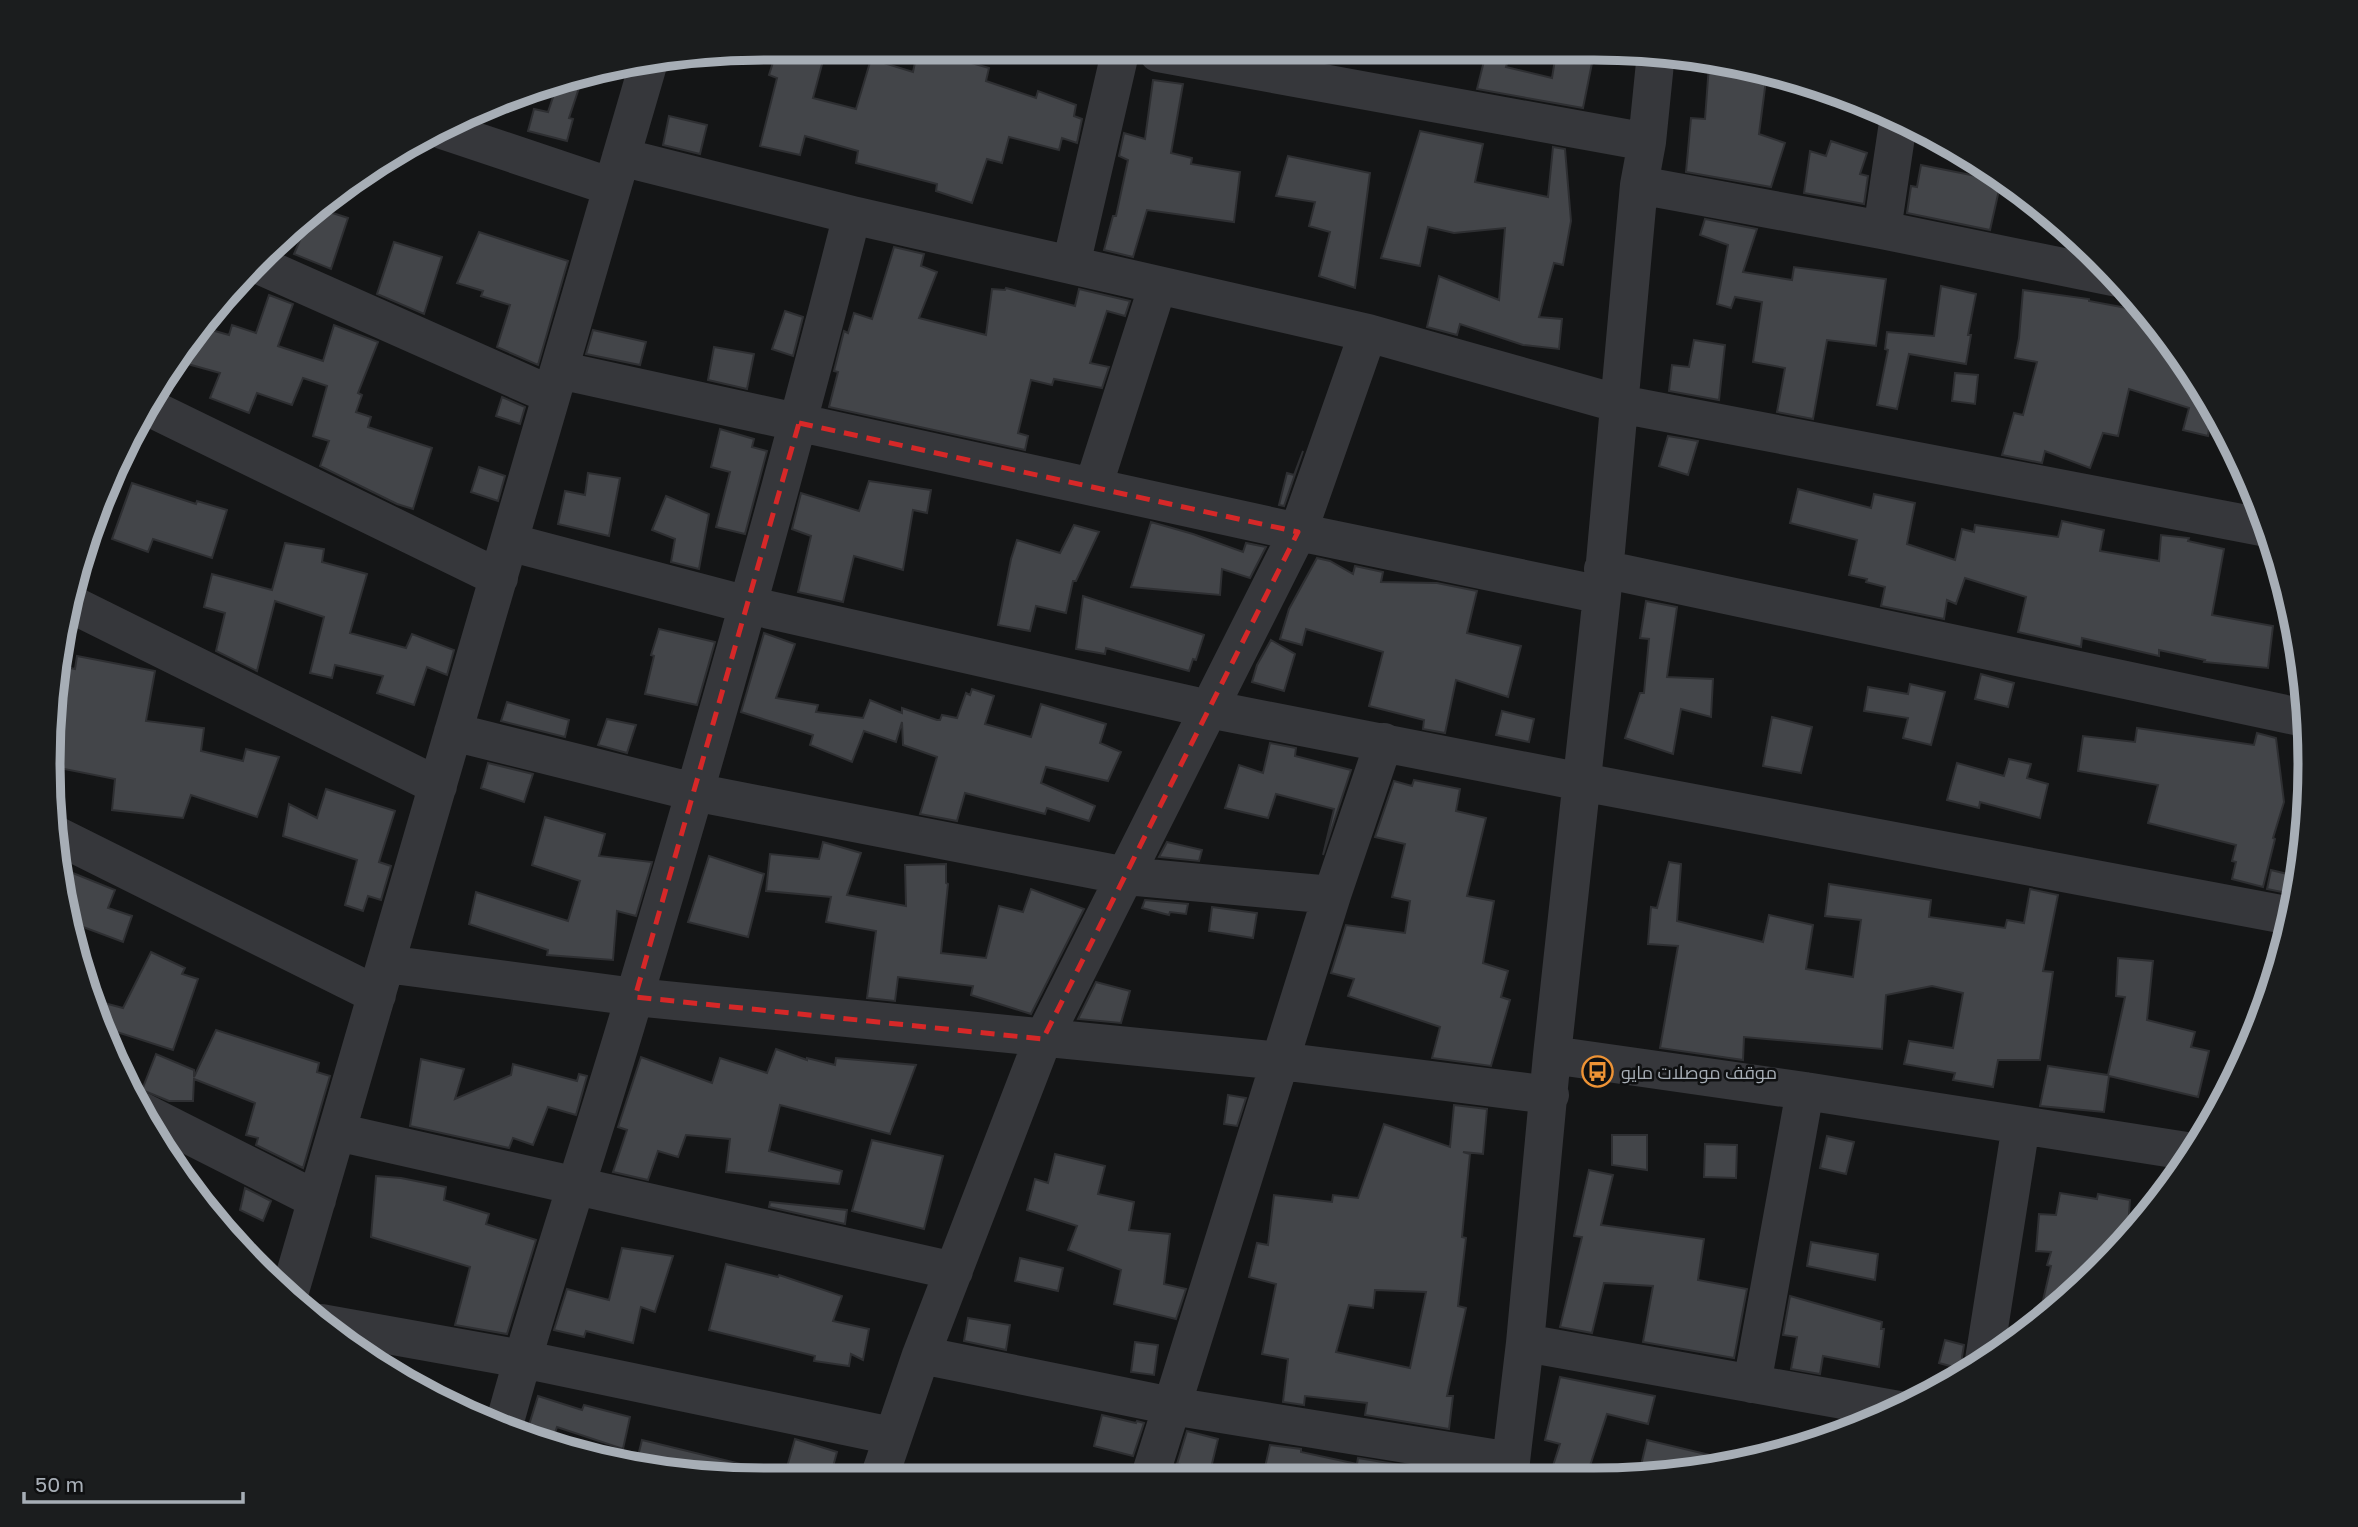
<svg xmlns="http://www.w3.org/2000/svg" width="2358" height="1527" font-family="'Golos Text',Cairo,sans-serif">
  <style>
    .building { fill: #434549; stroke: #2e2f32; stroke-width: 2; fill-rule: evenodd }
    .lines { fill: none; stroke-linecap: round; stroke-linejoin: round }
    .minor { stroke: #36373b; stroke-width: 38 }
    .marked { fill: none; stroke: #d62828; stroke-width: 5; stroke-dasharray: 14 9; stroke-linejoin: round }
    .labels { text-anchor: middle; dominant-baseline: central; stroke-width: 5; stroke-linejoin: round; paint-order: stroke }
    .poi-label { font-size: 18px; fill: #a7aeb6; stroke: #0f1011; text-anchor: start }
    .rim { fill: none; stroke: #a7aeb6; stroke-width: 9 }
  </style>
  <rect width="100%" height="100%" fill="#141516"/>
  <path class="building" d="M776,53H825L813,98L856,109L871,59L913,72L917,53H937L989,68L986,81L1036,98L1038,91L1076,105L1074,116L1082,119L1077,143L1062,138L1059,150L1009,137L1002,163L987,159L972,203L936,191L937,184L856,163L858,151L805,136L800,155L760,146L777,78L769,75Z
    M1486,53H1510L1506,67L1552,78L1556,53H1594L1583,108L1477,89Z
    M1709,65L1732,67V76L1766,80L1759,134L1785,143L1771,187L1686,172L1691,118L1705,119Z
    M584,73L569,118L573,119L567,141L528,131L534,109L548,112L559,79Z
    M1153,80L1183,84L1171,153L1192,158L1191,164L1240,172L1234,222L1147,210L1133,257L1104,250L1113,216H1116L1128,160L1119,156L1124,133L1145,139Z
    M669,116L707,125L700,154L663,145Z
    M1420,131L1483,144L1475,182L1548,197L1553,147L1565,149L1571,221L1563,265L1554,263L1539,317L1562,319L1559,349L1523,345L1460,324L1457,335L1427,327L1439,276L1499,300L1505,228L1454,233L1428,227L1420,266L1381,258Z
    M1831,141L1867,153L1860,174L1868,176L1864,204L1804,193L1810,151L1826,156Z
    M1288,156L1370,173L1355,288L1319,276L1330,232L1309,226L1315,202L1276,196Z
    M1921,165L2001,181L1990,230L1907,213L1911,186L1917,187Z
    M317,208L348,218L331,269L294,254L312,212Z
    M1705,219L1757,229L1743,272L1792,280L1794,267L1886,279L1876,346L1827,340L1813,419L1777,412L1785,368L1753,362L1762,302L1735,297L1731,308L1717,304L1728,245L1700,235Z
    M479,232L568,261L538,365L497,347L510,305L481,296L483,291L457,283Z
    M394,242L442,257L424,314L377,294Z
    M894,247L924,254L921,266L937,272L919,318L986,335L992,289L1005,290L1006,288L1075,306L1079,289L1130,301L1125,316L1107,311L1090,363L1109,367L1102,388L1054,379L1052,385L1031,380L1018,433L1028,436L1025,450L829,407L838,372L834,371L844,331L848,333L854,313L872,319Z
    M1941,286L1976,294L1968,335H1971L1966,364L1909,354L1897,409L1877,405L1888,350L1885,349L1887,332L1934,336Z
    M2023,290L2089,299V301L2148,312L2162,327L2219,418L2211,415L2208,436L2183,430L2189,408L2129,389L2118,436L2103,433L2090,468L2045,451L2042,463L2002,455L2014,413L2023,415L2037,362L2015,358L2019,338Z
    M269,295L293,304L278,346L323,361L334,325L378,342L358,393L362,395L356,412L371,417L368,427L432,448L413,509L397,504L320,466L329,441L313,436L327,386L303,378L292,405L257,393L249,413L210,398L220,373L184,363L192,332L197,326L229,335L232,325L256,333Z
    M785,311L803,317L793,356L772,349Z
    M593,330L646,342L640,365L586,354Z
    M1694,340L1725,345L1719,400L1669,391L1672,365L1689,367Z
    M714,347L754,354L747,389L708,380Z
    M1955,373L1978,375L1975,404L1952,401Z
    M502,397L525,407L520,424L496,416Z
    M720,429L754,439L752,447L767,451L745,534L716,527L730,472L711,467Z
    M1668,436L1698,441L1688,475L1659,466Z
    M1303,451L1284,506L1279,505L1287,473L1294,475Z
    M479,467L505,476L498,501L471,492Z
    M588,473L620,478L609,536L558,524L565,491L585,495Z
    M869,481L931,490L927,513L913,510L903,570L854,556L843,602L798,592L811,536L792,529L801,493L859,511Z
    M132,483L196,504L197,501L227,510L212,558L153,539L148,552L112,539Z
    M1798,489L1871,508L1874,494L1915,503L1907,544L1955,560L1962,529L1974,532L1975,525L2058,537L2062,521L2104,530L2100,551L2159,561L2161,535L2189,538L2188,541L2224,549L2212,615L2273,626L2268,668L2204,662L2205,660L2159,650V656L2082,638L2081,647L2018,632L2026,597L1965,578L1956,604L1947,600L1944,619L1881,606L1885,587L1866,582L1867,579L1849,575L1857,540L1790,523Z
    M666,496L709,514L699,569L671,562L675,539L652,530Z
    M1151,522L1193,534L1243,552L1246,543L1266,547L1250,578L1222,569L1220,595L1131,587Z
    M1074,525L1099,532L1076,581H1073L1066,613L1036,606L1030,631L998,625L1011,559L1017,540L1060,553Z
    M285,543L324,549L322,562L367,574L350,633L406,648L412,634L454,650L447,675L427,667L414,705L377,693L383,676L335,665L332,678L310,673L324,617L275,601L257,671L216,651L225,613L204,607L212,574L272,590Z
    M1317,558L1330,561L1353,574L1355,566L1383,572L1381,582L1437,583L1477,591L1467,633L1521,646L1508,697L1456,680L1445,733L1423,729L1424,720L1369,706L1383,652L1306,629L1302,645L1280,639L1289,609Z
    M1083,596L1204,635L1196,660L1193,659L1189,671L1106,648L1105,654L1076,649Z
    M1646,601L1677,607L1667,677L1713,679L1711,717L1681,709L1673,754L1625,738L1640,693H1644L1649,639L1640,638Z
    M659,629L715,642L697,705L645,694L654,656L651,655Z
    M764,633L795,644L776,698L818,705L816,712L863,718L870,700L902,713V708L937,720H940L942,715L957,718L966,693L970,695L972,689L994,696L985,724L1031,737L1041,704L1106,724L1100,743L1121,752L1108,781L1046,767L1041,783L1095,806L1089,821L1047,808L1045,814L965,793L957,821L920,814L937,757L903,745L902,722L896,742L864,731L852,762L810,745L813,735L741,712Z
    M1271,640L1295,654L1284,691L1252,682L1257,665Z
    M77,656L155,671L146,721L204,728L201,751L243,761L246,749L279,757L257,817L191,795L183,818L112,810L115,779L49,766V735L66,667L75,669Z
    M1981,674L2014,683L2008,707L1975,699Z
    M1910,684L1945,692L1931,745L1903,738L1908,718L1864,711L1868,687L1908,694Z
    M507,702L569,720L565,737L501,721Z
    M1502,711L1534,719L1529,742L1496,735Z
    M1772,717L1812,727L1801,773L1763,766Z
    M607,719L636,725L627,753L598,745Z
    M2137,728L2254,745L2257,733L2276,738L2284,802L2273,838L2275,839L2263,887L2232,879L2236,862L2232,861L2236,845L2148,823L2158,785L2078,771L2083,736L2135,742Z
    M1270,743L1296,748L1295,756L1351,770L1323,855L1334,809L1276,794L1268,818L1225,808L1239,765L1263,773Z
    M2009,759L2031,764L2027,778L2048,784L2040,818L1980,802L1979,808L1947,800L1957,763L2004,776Z
    M488,763L533,774L524,802L481,788Z
    M1414,780L1460,789L1456,811L1486,818L1467,896L1494,901L1483,963L1508,971L1501,997L1510,1000L1491,1066L1432,1058L1440,1027L1348,996L1354,979L1331,973L1346,925L1405,933L1410,901L1392,897L1405,844L1375,837L1394,781L1412,786Z
    M326,789L395,811L379,862L391,866L381,900L368,896L363,911L345,905L357,860L283,836L289,804L317,818Z
    M545,817L605,834L599,856L652,862L636,916L617,911L613,960L547,955L548,950L469,924L476,892L568,921L580,881L532,865Z
    M823,842L861,853L847,895L906,906L905,865L946,864V883L948,884L941,953L986,958L999,906L1023,912L1031,889L1084,909L1031,1014L971,995L973,986L898,977L895,1001L867,998L876,931L826,922L831,897L766,891L770,854L819,859Z
    M1167,842L1202,850L1199,861L1159,857Z
    M709,856L764,874L748,937L688,922Z
    M1669,862L1681,864L1677,921L1763,942L1769,915L1813,925L1806,969L1853,977L1861,920L1825,916L1829,884L1931,900L1929,917L2005,928L2007,920L2024,923L2030,889L2058,895L2043,971L2053,972L2040,1060H1998L1993,1087L1953,1080L1955,1073L1904,1064L1909,1041L1953,1048L1963,993L1932,986L1886,995L1882,1049L1744,1037L1743,1060L1660,1048L1678,946L1648,944L1651,907L1657,908Z
    M58,867L115,890L108,908L132,916L123,942L67,921Z
    M2271,870L2300,877L2296,895L2267,889Z
    M1145,900L1188,904L1186,914L1170,912L1169,915L1142,908Z
    M1212,907L1257,913L1253,938L1209,931Z
    M151,952L185,968L182,974L198,979L173,1050L98,1026L89,999L123,1008Z
    M2118,958L2153,961L2147,1020L2195,1032L2191,1047L2209,1051L2198,1097L2109,1076L2104,1112L2040,1106L2048,1066L2108,1075L2125,997L2116,996Z
    M1096,982L1130,991L1121,1023L1078,1019Z
    M216,1030L319,1063L317,1072L330,1076L303,1168L256,1145L258,1138L246,1135L255,1103L194,1079L193,1101H169L142,1090L156,1054L194,1070V1077Z
    M776,1049L807,1060V1058L835,1065L836,1058L916,1065L890,1134L780,1105L769,1151L842,1171L839,1184L726,1172L730,1139L686,1135L678,1157L658,1151L648,1180L613,1172L627,1130L618,1127L641,1057L712,1083L720,1058L767,1073Z
    M421,1059L464,1069L455,1099L511,1075L513,1064L577,1081L579,1074L587,1076L576,1115L548,1107L533,1145L513,1138L509,1148L410,1126Z
    M1228,1095L1246,1098L1237,1126L1224,1124Z
    M1454,1105L1487,1109L1483,1154L1463,1152L1470,1154L1462,1237L1466,1238L1458,1306L1466,1308L1447,1396H1453L1449,1429L1365,1415L1367,1403L1305,1396L1304,1405L1283,1402L1288,1359L1262,1354L1276,1284L1249,1277L1257,1243L1268,1245L1274,1195L1332,1202L1333,1195L1358,1198L1384,1124L1450,1147ZM1375,1290L1426,1292L1410,1368L1336,1352L1349,1305L1373,1308Z
    M1612,1135H1647V1170L1612,1165Z
    M1827,1136L1854,1142L1846,1174L1820,1168Z
    M872,1140L943,1156L924,1229L852,1211Z
    M1705,1144L1737,1145L1736,1178L1704,1177Z
    M1055,1154L1105,1166L1098,1194L1134,1202L1129,1230L1170,1234L1164,1284L1186,1289L1176,1319L1114,1304L1121,1270L1068,1250L1077,1226L1027,1210L1035,1179L1048,1183Z
    M1589,1170L1613,1175L1601,1225L1704,1239L1698,1280L1747,1289L1734,1358L1643,1342L1653,1286L1604,1283L1592,1333L1560,1327L1582,1237L1574,1236Z
    M376,1176L401,1178L446,1187L444,1200L489,1214L486,1224L536,1240L507,1334L455,1325L470,1267L371,1237Z
    M245,1188L271,1201L263,1221L240,1210Z
    M2060,1193L2097,1199L2098,1194L2130,1200L2127,1242L2037,1326L2051,1266L2047,1265L2051,1252L2036,1251L2039,1214L2056,1215Z
    M770,1202L847,1210L845,1224L769,1207Z
    M1811,1242L1878,1254L1875,1280L1807,1266Z
    M622,1248L673,1256L655,1312L641,1307L633,1343L586,1331L584,1337L554,1330L567,1289L609,1300Z
    M1020,1258L1063,1268L1058,1291L1015,1281Z
    M726,1264L778,1277L779,1275L842,1296L833,1321L869,1329L863,1360L851,1354L849,1366L814,1361L815,1356L709,1330Z
    M1790,1296L1882,1322L1881,1329H1884L1879,1367L1823,1356L1820,1374L1791,1369L1797,1337L1783,1335Z
    M968,1318L1010,1325L1006,1350L964,1341Z
    M1945,1340L1964,1345L1962,1357L1965,1370L1939,1363Z
    M1135,1342L1158,1345L1154,1375L1131,1372Z
    M1560,1377L1655,1396L1648,1424L1607,1414L1586,1478H1549L1560,1444L1545,1440Z
    M538,1396L582,1410L584,1405L630,1417L623,1449L557,1427L555,1433L529,1425Z
    M1102,1415L1136,1423L1137,1421L1144,1423L1133,1456L1094,1446Z
    M1187,1431L1218,1439L1210,1472L1177,1464Z
    M795,1439L837,1452L831,1474H785Z
    M642,1440L745,1465L744,1474H673L636,1464Z
    M1647,1440L1739,1462L1638,1478Z
    M1270,1445L1301,1449V1452L1357,1464L1358,1458L1444,1472V1477L1263,1476Z"/>
  <g class="lines">
    <path class="minor" d="M1158,53L1647,142
      M442,130L612,187
      M621,157L852,215L1368,333L1620,404L2267,528
      M1639,185L1882,230L2117,278
      M1882,230L1899,116
      M252,262L551,395
      M1071,265L1120,53
      M559,370L1298,532L1602,595
      M144,405L499,578
      M1093,487L1158,285
      M509,542L748,605L1209,709L1582,782L2291,916
      M1603,569L2309,719
      M71,604L438,786
      M453,732L694,792L1126,876L1332,895
      M52,833L377,995
      M386,964L635,997L1280,1061L1550,1095
      M1552,1055L1805,1091L2193,1152
      M141,1111L317,1200
      M337,1132L954,1271
      M288,1298L650,58
      M321,1323L522,1359L892,1436
      M1525,1343L1899,1410
      M921,1355L1172,1406L1511,1461
      M1984,1360L2021,1125
      M1752,1384L1805,1091
      M503,1429C542,1284 592,1142 634,998C712,738 785,478 852,215
      M880,1475L921,1355L1043,1039L1298,532L1368,333
      M1150,1476L1332,895L1384,742
      M1509,1478L1525,1343L1552,1055L1602,595L1639,185L1647,142L1656,53"/>
  </g>
  <path class="marked" d="M799,423L1298,532L1043,1039L635,997Z"/>
  <defs>
    <symbol id="bus-ring" viewBox="-11 -11 22 22"><circle r="9.5" fill="#0f1011" stroke="#ee9335" stroke-width="1.5"/><path d="M-5-6H5V4H4V6H2V4H-2V6H-4V4H-5ZM-3.5-4V0h7V-4ZM-3.5 1.2v1.5H-2V1.2ZM2 1.2v1.5H3.5V1.2Z" fill="#ee9335"/></symbol>
  </defs>
  <g fill-rule="evenodd">
    <use href="#bus-ring" x="1580" y="1054" width="35" height="35"/>
  </g>
  <g class="labels">
    <g class="poi-label">
      <text x="1621" y="1072">موقف موصلات مايو</text>
    </g>
  </g>
  <path d="M0 0H2358V1527H0ZM764 60H1594A704 704 0 0 1 2298 764V764A704 704 0 0 1 1594 1468H764A704 704 0 0 1 60 764V764A704 704 0 0 1 764 60Z" fill="#1b1d1e" fill-rule="evenodd"/>
  <path class="rim" d="M764 60H1594A704 704 0 0 1 2298 764V764A704 704 0 0 1 1594 1468H764A704 704 0 0 1 60 764V764A704 704 0 0 1 764 60Z"/>
  <path d="M24 1492v10h219v-10" fill="none" stroke="#a7aeb6" stroke-width="3.5"/>
  <text x="35" y="1492" font-size="21" fill="#a7aeb6" stroke="#0f1011" stroke-width="5" paint-order="stroke">50 m</text>
</svg>
